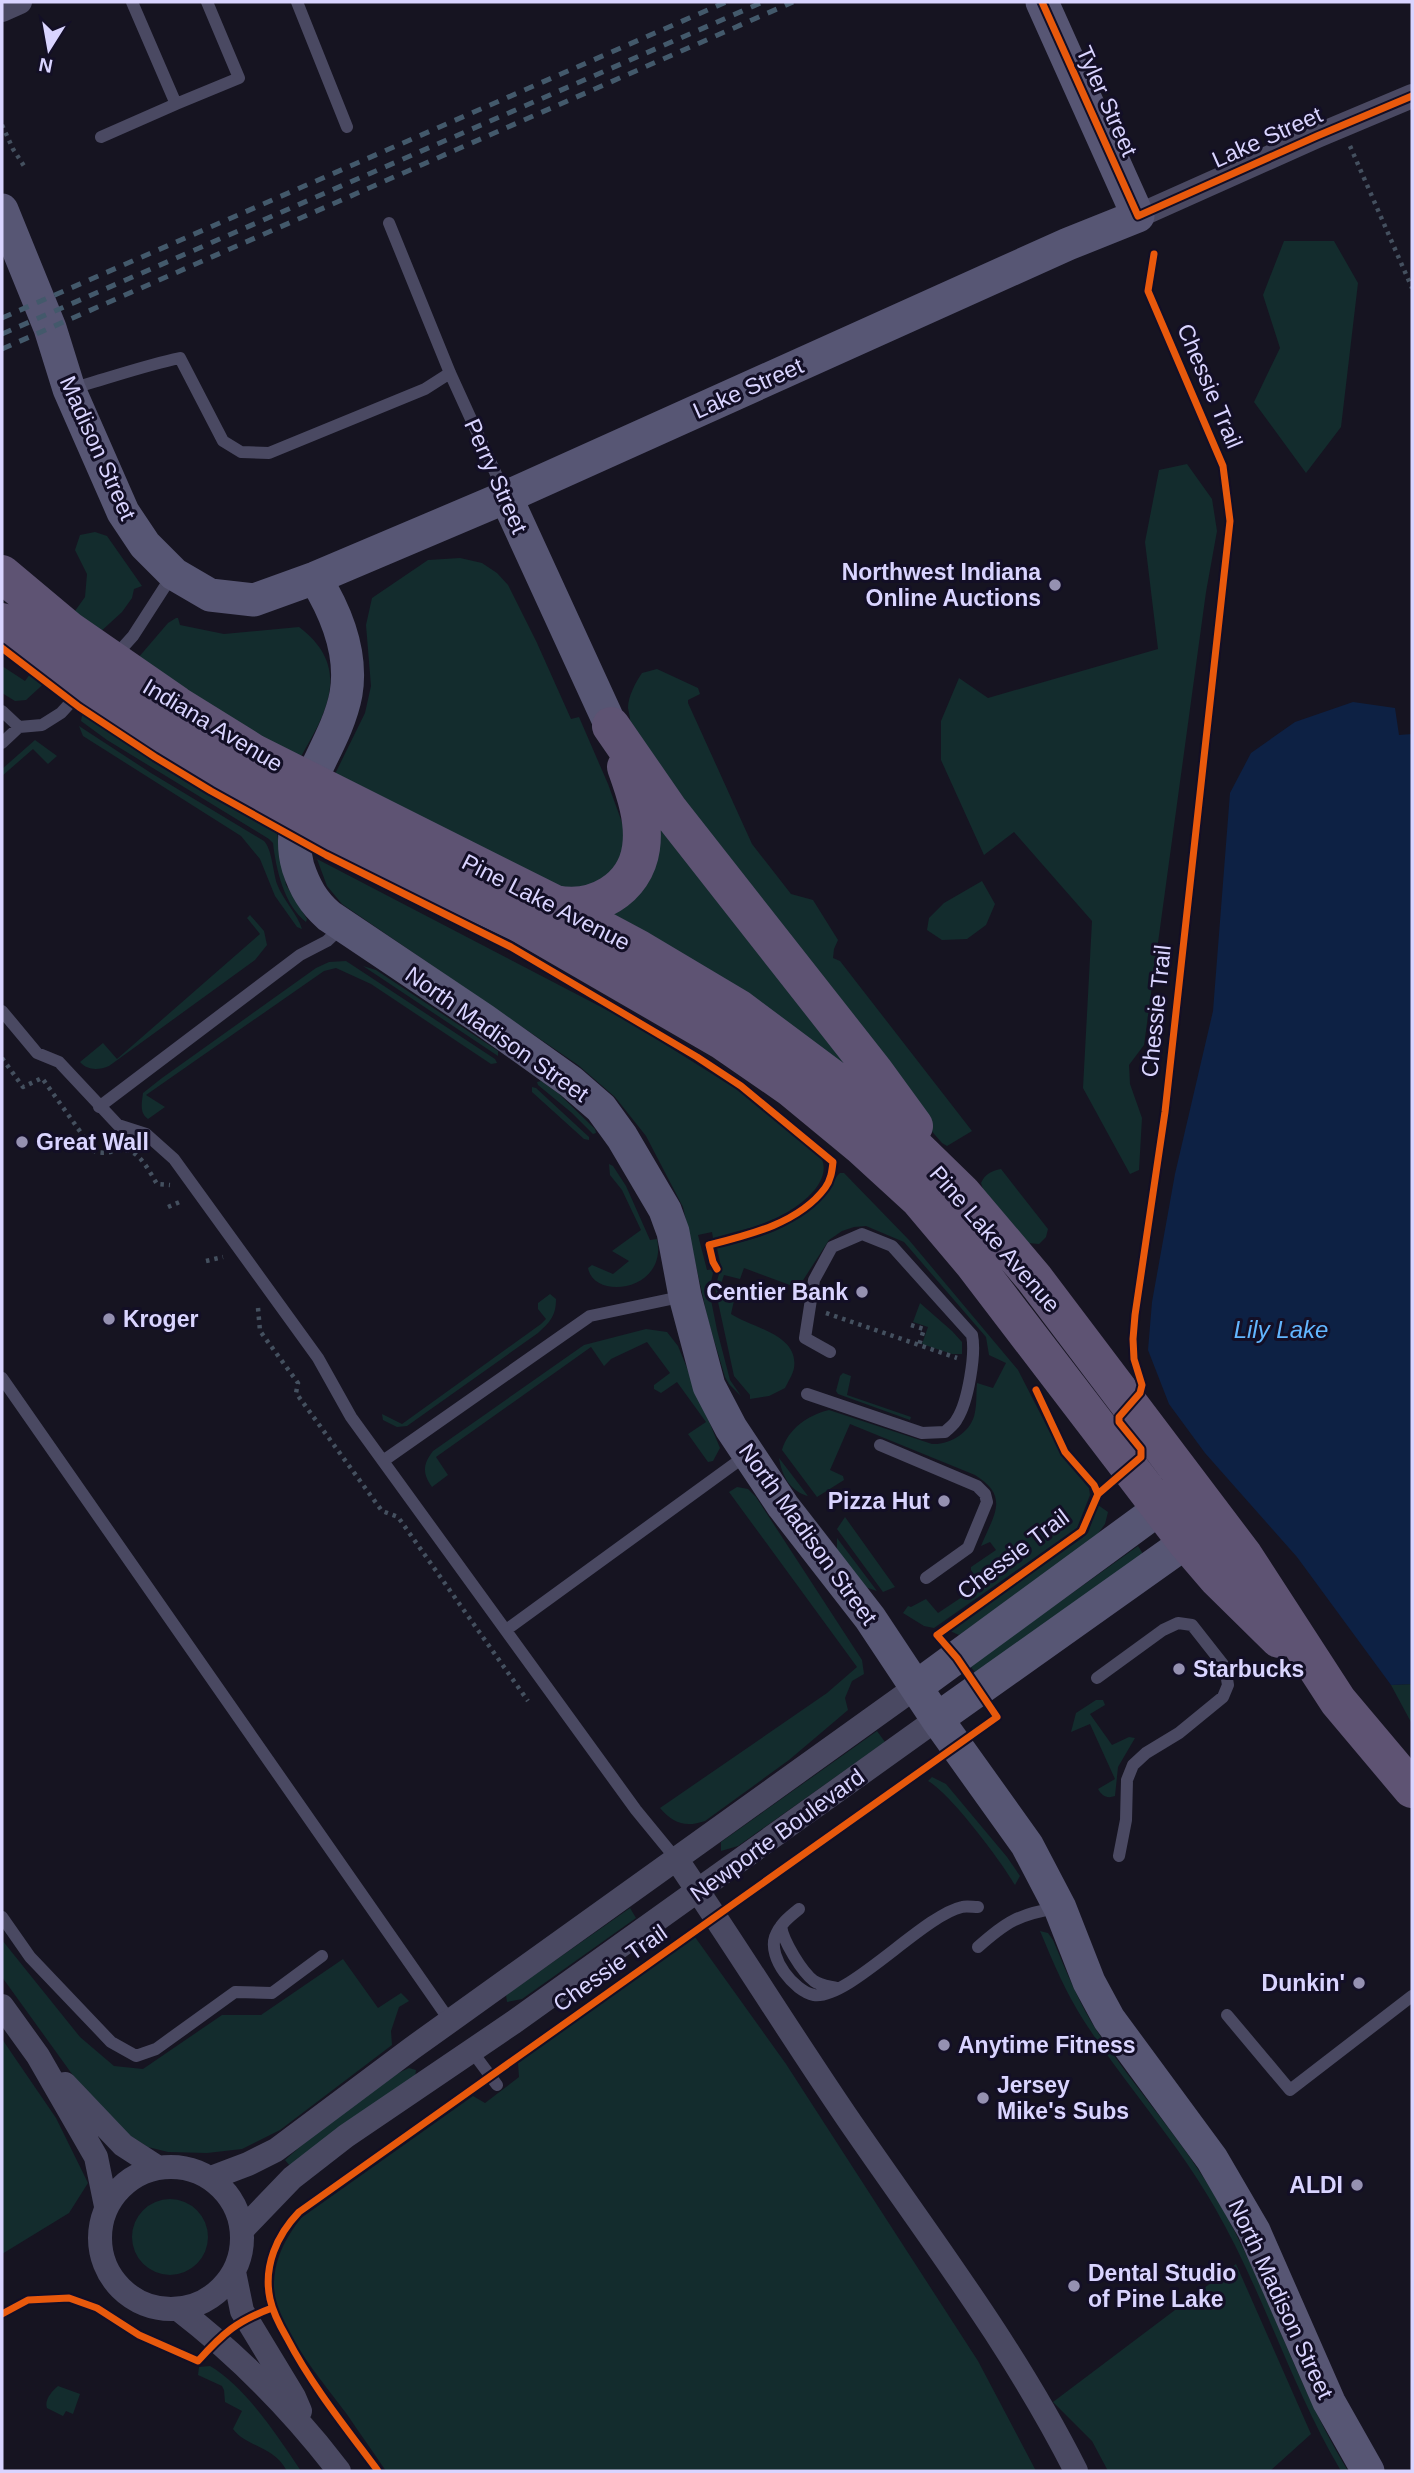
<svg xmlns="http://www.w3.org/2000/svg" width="1414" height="2473" font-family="Arial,sans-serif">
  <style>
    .green { fill: #132c2d }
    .water { fill: #0d2144 }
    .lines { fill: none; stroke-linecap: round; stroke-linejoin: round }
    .path { stroke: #44505f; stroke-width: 4.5; stroke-dasharray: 3.5 5; stroke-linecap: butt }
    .lane { stroke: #4a4962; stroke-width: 12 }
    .street { stroke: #4a4962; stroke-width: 24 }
    .secondary { stroke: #575674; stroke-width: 33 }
    .primary { stroke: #5e5373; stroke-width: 38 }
    .rail { stroke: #43596b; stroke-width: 5; stroke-dasharray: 10 9; stroke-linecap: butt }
    .cycleway-casing { stroke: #130f26; stroke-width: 11 }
    .cycleway { stroke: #e8590c; stroke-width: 7 }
    .poi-dot { fill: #9591b1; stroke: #130f26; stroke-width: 2.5 }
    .labels { text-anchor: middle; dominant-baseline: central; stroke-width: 6; stroke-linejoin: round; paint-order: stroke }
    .street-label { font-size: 23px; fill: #d9d4ff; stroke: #130f26 }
    .poi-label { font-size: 23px; font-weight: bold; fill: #d9d4ff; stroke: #130f26; text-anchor: start }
    .water-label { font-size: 24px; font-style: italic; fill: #62b6ff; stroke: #130f26 }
  </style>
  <rect width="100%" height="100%" fill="#161421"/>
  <path class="green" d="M1284,241H1334L1358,283L1341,427L1306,473L1254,402L1280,348L1263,295Z
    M1187,464L1212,499L1217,531L1206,592L1144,1045L1129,1065L1130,1084L1142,1118L1139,1170L1130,1174L1083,1088L1092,921L1014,832L984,855L941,760V721L959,678L988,698L1158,649L1145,542L1159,470Z
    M95,532L107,536L142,586L134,589L132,598L122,612L26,700L15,701L2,693V666L25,681L85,597L87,574L75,550L80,535Z
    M460,558L482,563L497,573L508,585L537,643L571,719L579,717L608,784L628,839L620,868L601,885L562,889L335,774L365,713L371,686L366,625L372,598L428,560Z
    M176,618H178L180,625L224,634L299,627C356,670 323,718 295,767L138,658L168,623Z
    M657,669L698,688L700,694L688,700V703L752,844L791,894L813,900L838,940L834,949L833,958L840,961L972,1131L947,1146L942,1143L928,1127L630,726C631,718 629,715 628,708C628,696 636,682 642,673Z
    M83,711L277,833L286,885L307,919L306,922C284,905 276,869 273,843L269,839L107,740L81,721Z
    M79,726L151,773L264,841C272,849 273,872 277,884C283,900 298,915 302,929L297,927L275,896L260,859L241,836L83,736Z
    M35,740L57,756L48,764L33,749L2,776V769Z
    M651,812L864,1078L612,915Z
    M317,859L628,1021L736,1089L817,1151C839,1177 802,1205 780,1216C760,1227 735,1231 713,1238L712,1232L698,1235L707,1270L714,1269L709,1290L717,1330L730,1380L741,1396L729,1384L725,1377L708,1320L683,1207L646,1136L615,1097L578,1065L342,904L327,886Z
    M982,881L995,904L986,925L967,939L942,940L927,930L929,918L944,903Z
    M250,915L264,931L267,945L255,960L109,1066C99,1070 88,1071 80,1062L103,1043L117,1059L260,934L247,918Z
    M346,961L495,1059L497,1063L491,1064L371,984L336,968L324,971L146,1095L165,1107L148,1119C139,1113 142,1102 143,1093L162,1078L316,968L329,962Z
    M363,966L376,970L498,1051V1056Z
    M541,1081L558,1093L595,1129L596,1133L593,1134L572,1113L538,1085L537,1082Z
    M532,1087L536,1088L589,1137V1140L584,1139L532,1092Z
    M609,1164L613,1166L626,1186L650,1240L657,1239C668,1291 594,1301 588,1268L592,1265L613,1274L629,1261L612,1251L641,1230L622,1190L610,1175Z
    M1001,1169L1048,1229L1046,1237L1039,1244L1028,1243L983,1189L981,1183C985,1174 991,1171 1001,1169Z
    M840,1173H844L909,1240L1018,1370L1062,1456L1089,1488L1090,1495L1077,1528L934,1628L924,1626L903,1613L908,1606L911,1607L926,1599L938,1613L980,1585L971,1570V1567L996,1550L990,1542L981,1546C994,1514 1010,1497 975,1475L850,1424L830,1470L843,1476L844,1480L817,1497L782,1450C788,1429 808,1415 829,1410L932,1444C950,1445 972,1432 975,1412C977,1403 976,1393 977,1383L993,1388L1006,1363L989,1355L986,1337L904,1242L866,1226L854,1227L842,1231L829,1240L798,1288L744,1268L740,1279L724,1275L719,1290L735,1296L731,1314C752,1328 799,1334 794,1368C793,1374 788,1382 785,1388L769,1396L750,1399V1395L734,1376L715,1288L721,1267L717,1248C767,1236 786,1232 824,1195C831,1188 834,1178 840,1173Z
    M550,1294L556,1299C556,1316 550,1322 538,1333L407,1426L397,1427L383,1420L382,1414L402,1424L541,1324L546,1319L538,1309V1303Z
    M920,1303L952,1331L962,1342V1354H952L922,1344L928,1327L913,1322Z
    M646,1329L667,1332L678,1346L720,1448L713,1461L708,1462L688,1434L706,1422L677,1382L661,1393L654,1389V1385L670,1373L647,1342L611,1359L604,1366L591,1347L436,1457L448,1475L432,1487C422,1473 423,1464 433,1451L584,1345Z
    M843,1373L851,1376L847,1395L911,1417L910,1420L838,1394L836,1391L840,1376Z
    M779,1458L808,1496C790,1491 782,1476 779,1458Z
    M737,1487L748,1489L756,1497L862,1660L864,1674L852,1681L845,1698L848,1710L789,1760L705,1821C685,1828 673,1823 660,1808L827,1693L857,1667L729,1492Z
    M1098,1505L1108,1512L1105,1524L1088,1547L959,1635L950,1631L1082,1538L1088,1533Z
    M845,1517L895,1587L883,1592L837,1529Z
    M837,1538L877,1591L865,1587L837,1552Z
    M1138,1546L1145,1557L978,1676L970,1666Z
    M1412,1684V1724L1391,1685Z
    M1096,1700H1103L1105,1705L1090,1714L1112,1745L1129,1737L1135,1738L1118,1767L1115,1796C1107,1799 1102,1796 1098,1789L1115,1779L1090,1724L1071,1732L1076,1713Z
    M877,1731L885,1742L738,1846L721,1851V1842Z
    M932,1777L946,1784L1007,1857L1020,1876L1015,1885C1001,1861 951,1794 928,1781Z
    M630,1908L636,1918L522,1999L507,2002L506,1995Z
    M1040,1931L1048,1933L1053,1940C1068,1975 1081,2009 1103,2040C1143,2098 1191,2151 1225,2213C1271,2297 1298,2389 1348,2471H1341C1291,2387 1264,2293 1215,2208C1177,2141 1126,2086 1084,2021C1066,1993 1053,1962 1040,1931Z
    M695,1937L786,2064L978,2361L1036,2471H386C373,2452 359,2432 346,2413C324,2383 274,2325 274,2287C274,2259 285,2239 301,2218L473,2096L485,2103L519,2077L518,2063Z
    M2,1940L80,2037L114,2066L143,2069L222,2015H261L343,1959L378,2008L401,1993L409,2001L399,2007L391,2031L392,2045L280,2130L242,2149L207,2153L168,2152L148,2147L116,2127L77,2081L2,1977Z
    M2,2039L56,2118L88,2183L69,2213L2,2254Z
    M409,2068L416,2070L415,2077L290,2166L285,2160C323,2127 363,2088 409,2068Z
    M132 2237a38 38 0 1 1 76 0a38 38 0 1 1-76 0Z
    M1236,2264L1311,2434L1270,2471H1108L1092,2441L1053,2402Z
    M210,2366C246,2387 278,2437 301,2471H287C273,2445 246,2447 233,2429L242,2411L225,2402L224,2390L222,2386L198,2375L199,2367Z
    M58,2386L80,2394L73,2414L66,2411L63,2416L47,2408C44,2400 52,2391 58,2386Z"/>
  <path class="water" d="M1353,702L1395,708L1399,735L1412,734V1684L1391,1685L1297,1557L1205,1453L1169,1404L1148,1350L1152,1302L1175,1174L1213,1011L1230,793L1251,753L1295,722Z"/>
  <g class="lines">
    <path class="path" d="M2,125L13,149L24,166
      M1350,146L1412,288
      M2,1058L23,1087L42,1078L94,1151C105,1155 111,1151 122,1150C139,1149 149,1171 157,1184L170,1185
      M168,1207L182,1201
      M206,1261L223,1257
      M258,1308L260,1331L298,1383L296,1393L382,1511L398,1517L528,1701
      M826,1313L957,1358
      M911,1325L924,1329L919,1345"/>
    <path class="lane" d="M297,2L347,127
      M176,104L239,78L207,2
      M101,137L176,104L132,2
      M389,223L450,373L506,496
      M69,389C107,379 142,366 180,358L223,441L241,452L269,453L425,389L450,373
      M115,656L133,636L173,574
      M2,711L19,727
      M2,743L19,727L42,725L61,713L83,689
      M2,1011L37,1053L59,1062L118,1125L146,1134L174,1159L318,1358L351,1417L636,1810L677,1860
      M99,1107L300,955L327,941L343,926
      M2,1378L450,2021
      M807,1394L922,1433L945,1432C949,1428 955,1424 957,1419C968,1402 976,1354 972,1335L892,1246L862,1234L832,1247L814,1280L805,1338L830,1352
      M880,1445L977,1486L985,1494L987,1502L968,1548L926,1578
      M383,1461L590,1316L685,1296
      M506,1630L748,1454
      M1097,1678L1163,1630L1178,1623L1192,1625L1225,1667L1228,1685L1223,1697L1179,1733L1146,1753L1133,1765L1127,1780L1126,1820L1119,1856
      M799,1909C789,1917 780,1924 775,1937C768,1958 794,1991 814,1995C848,2000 924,1915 962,1907C966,1906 973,1907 978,1907
      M2,1917L30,1957L111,2042L136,2056L156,2049L235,1992L272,1993L322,1956
      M781,1926C783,1941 802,1972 814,1981C821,1986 829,1986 837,1988
      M978,1947C1006,1922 1019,1914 1057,1908
      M1227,2015L1290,2090L1412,1996
      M471,2050L497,2085"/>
    <path class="street" d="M2,10L20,2
      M1138,216L1317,136L1412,96
      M677,1860C735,1945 789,2032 846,2116C926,2233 1012,2344 1076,2471
      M2,2006L38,2056L96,2157L106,2206
      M65,2084L123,2145L157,2167
      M100 2238a71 71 0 1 1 142 0a71 71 0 1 1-142 0Z
      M211,2178L248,2164L276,2150L411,2049L916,1687
      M243,2229L292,2178L346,2136L514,2022L937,1719
      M234,2272L242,2311L294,2397L300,2411
      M178,2309C239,2356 293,2411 339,2471"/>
    <path class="secondary" d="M2,210L50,328L69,389L123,512L145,545L174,574L210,595L254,600L315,578L506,497L1068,244L1138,216L1042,2
      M506,497L611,726
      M315,578C336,612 353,653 346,694C335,753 280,805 298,867C305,888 313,902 329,916L484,1020L571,1082L601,1108L622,1137L665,1210L673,1232L685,1296L709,1386L731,1428L783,1506L870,1618L937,1719L1027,1845L1060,1908L1089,1982L1109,2019L1212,2159L1254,2231L1329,2402L1368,2471
      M916,1687L1182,1492
      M937,1719L1206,1528"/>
    <path class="primary" d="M2,574L70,631L177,705L254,753L555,904L639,949L738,1008L884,1117L962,1193L1034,1278L1244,1556L1338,1701L1412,1789
      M2,622L51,660L166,741L312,824L521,924L723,1041L791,1088L860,1145L919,1199L973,1263L1187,1543L1217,1578L1279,1639
      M611,726L669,810L874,1071L914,1126
      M555,904C594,912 635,890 641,848C645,821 635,792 626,767"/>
    <path class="rail" d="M2,318L726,2
      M2,334L763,2
      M2,349L793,2"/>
    <defs>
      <path id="cycleway" d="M1042,2L1138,216L1317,136L1412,96
        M2,648L79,707L155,757L211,791L326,855L511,947L697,1057L741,1086L833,1162C832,1171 831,1180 825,1188C799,1223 749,1235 709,1245L713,1262L717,1269
        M1036,1390L1065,1452L1094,1485L1098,1494
        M2,2314L28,2300L69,2298L97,2308L139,2335L198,2361C223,2333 237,2321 272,2308
        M378,2471C346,2428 312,2386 287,2338C280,2326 273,2313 270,2299C263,2266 277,2235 299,2212L997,1717L957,1658L937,1635L1082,1531L1098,1494L1141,1457V1449L1119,1422V1417L1140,1393L1142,1385L1134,1359L1133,1339L1135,1315L1165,1112L1230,521L1223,466L1148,291L1154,254"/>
    </defs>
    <use href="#cycleway" class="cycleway-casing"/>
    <use href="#cycleway" class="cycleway"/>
  </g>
  <g class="poi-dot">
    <circle cx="1055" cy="585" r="7"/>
    <circle cx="22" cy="1142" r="7"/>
    <circle cx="862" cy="1292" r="7"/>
    <circle cx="109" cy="1319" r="7"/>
    <circle cx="944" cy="1501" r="7"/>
    <circle cx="1179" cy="1669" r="7"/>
    <circle cx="1359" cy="1983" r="7"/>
    <circle cx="944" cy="2045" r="7"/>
    <circle cx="983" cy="2098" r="7"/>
    <circle cx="1357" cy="2185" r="7"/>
    <circle cx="1074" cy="2286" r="7"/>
  </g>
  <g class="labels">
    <g class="street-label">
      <text transform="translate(1107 101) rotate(66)">Tyler Street</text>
      <text transform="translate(1267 137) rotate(-24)">Lake Street</text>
      <text transform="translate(1210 386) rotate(67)">Chessie Trail</text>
      <text transform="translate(748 388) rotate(-24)">Lake Street</text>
      <text transform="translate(98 448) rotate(66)">Madison Street</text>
      <text transform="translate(496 476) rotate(66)">Perry Street</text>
      <text transform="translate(213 725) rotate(31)">Indiana Avenue</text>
      <text transform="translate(546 902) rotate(27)">Pine Lake Avenue</text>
      <text transform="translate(1156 1011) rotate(-84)">Chessie Trail</text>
      <text transform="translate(497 1034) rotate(35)">North Madison Street</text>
      <text transform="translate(995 1239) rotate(49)">Pine Lake Avenue</text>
      <text transform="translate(808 1534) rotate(54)">North Madison Street</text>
      <text transform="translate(1013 1554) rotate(-37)">Chessie Trail</text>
      <text transform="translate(777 1835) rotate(-36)">Newporte Boulevard</text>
      <text transform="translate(610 1968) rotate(-35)">Chessie Trail</text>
      <text transform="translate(1281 2299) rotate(65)">North Madison Street</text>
    </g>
    <g class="poi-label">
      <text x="1041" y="572" text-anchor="end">Northwest Indiana<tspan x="1041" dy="26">Online Auctions</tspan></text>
      <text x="36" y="1142">Great Wall</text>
      <text x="848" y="1292" text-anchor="end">Centier Bank</text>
      <text x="123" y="1319">Kroger</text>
      <text x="930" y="1501" text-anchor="end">Pizza Hut</text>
      <text x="1193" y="1669">Starbucks</text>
      <text x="1345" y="1983" text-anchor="end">Dunkin'</text>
      <text x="958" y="2045">Anytime Fitness</text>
      <text x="997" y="2085">Jersey<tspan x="997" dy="26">Mike's Subs</tspan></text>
      <text x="1343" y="2185" text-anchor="end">ALDI</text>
      <text x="1088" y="2273">Dental Studio<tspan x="1088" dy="26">of Pine Lake</tspan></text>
    </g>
    <g class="water-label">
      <text x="1281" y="1329">Lily Lake</text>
    </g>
  </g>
  <rect width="1414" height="2473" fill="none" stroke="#d9d4ff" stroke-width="7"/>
  <g transform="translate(49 49) rotate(191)" stroke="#130f26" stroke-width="5" paint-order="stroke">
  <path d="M0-5L12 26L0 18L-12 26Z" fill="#d9d4ff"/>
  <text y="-10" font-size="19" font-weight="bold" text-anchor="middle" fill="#d9d4ff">N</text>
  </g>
</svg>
